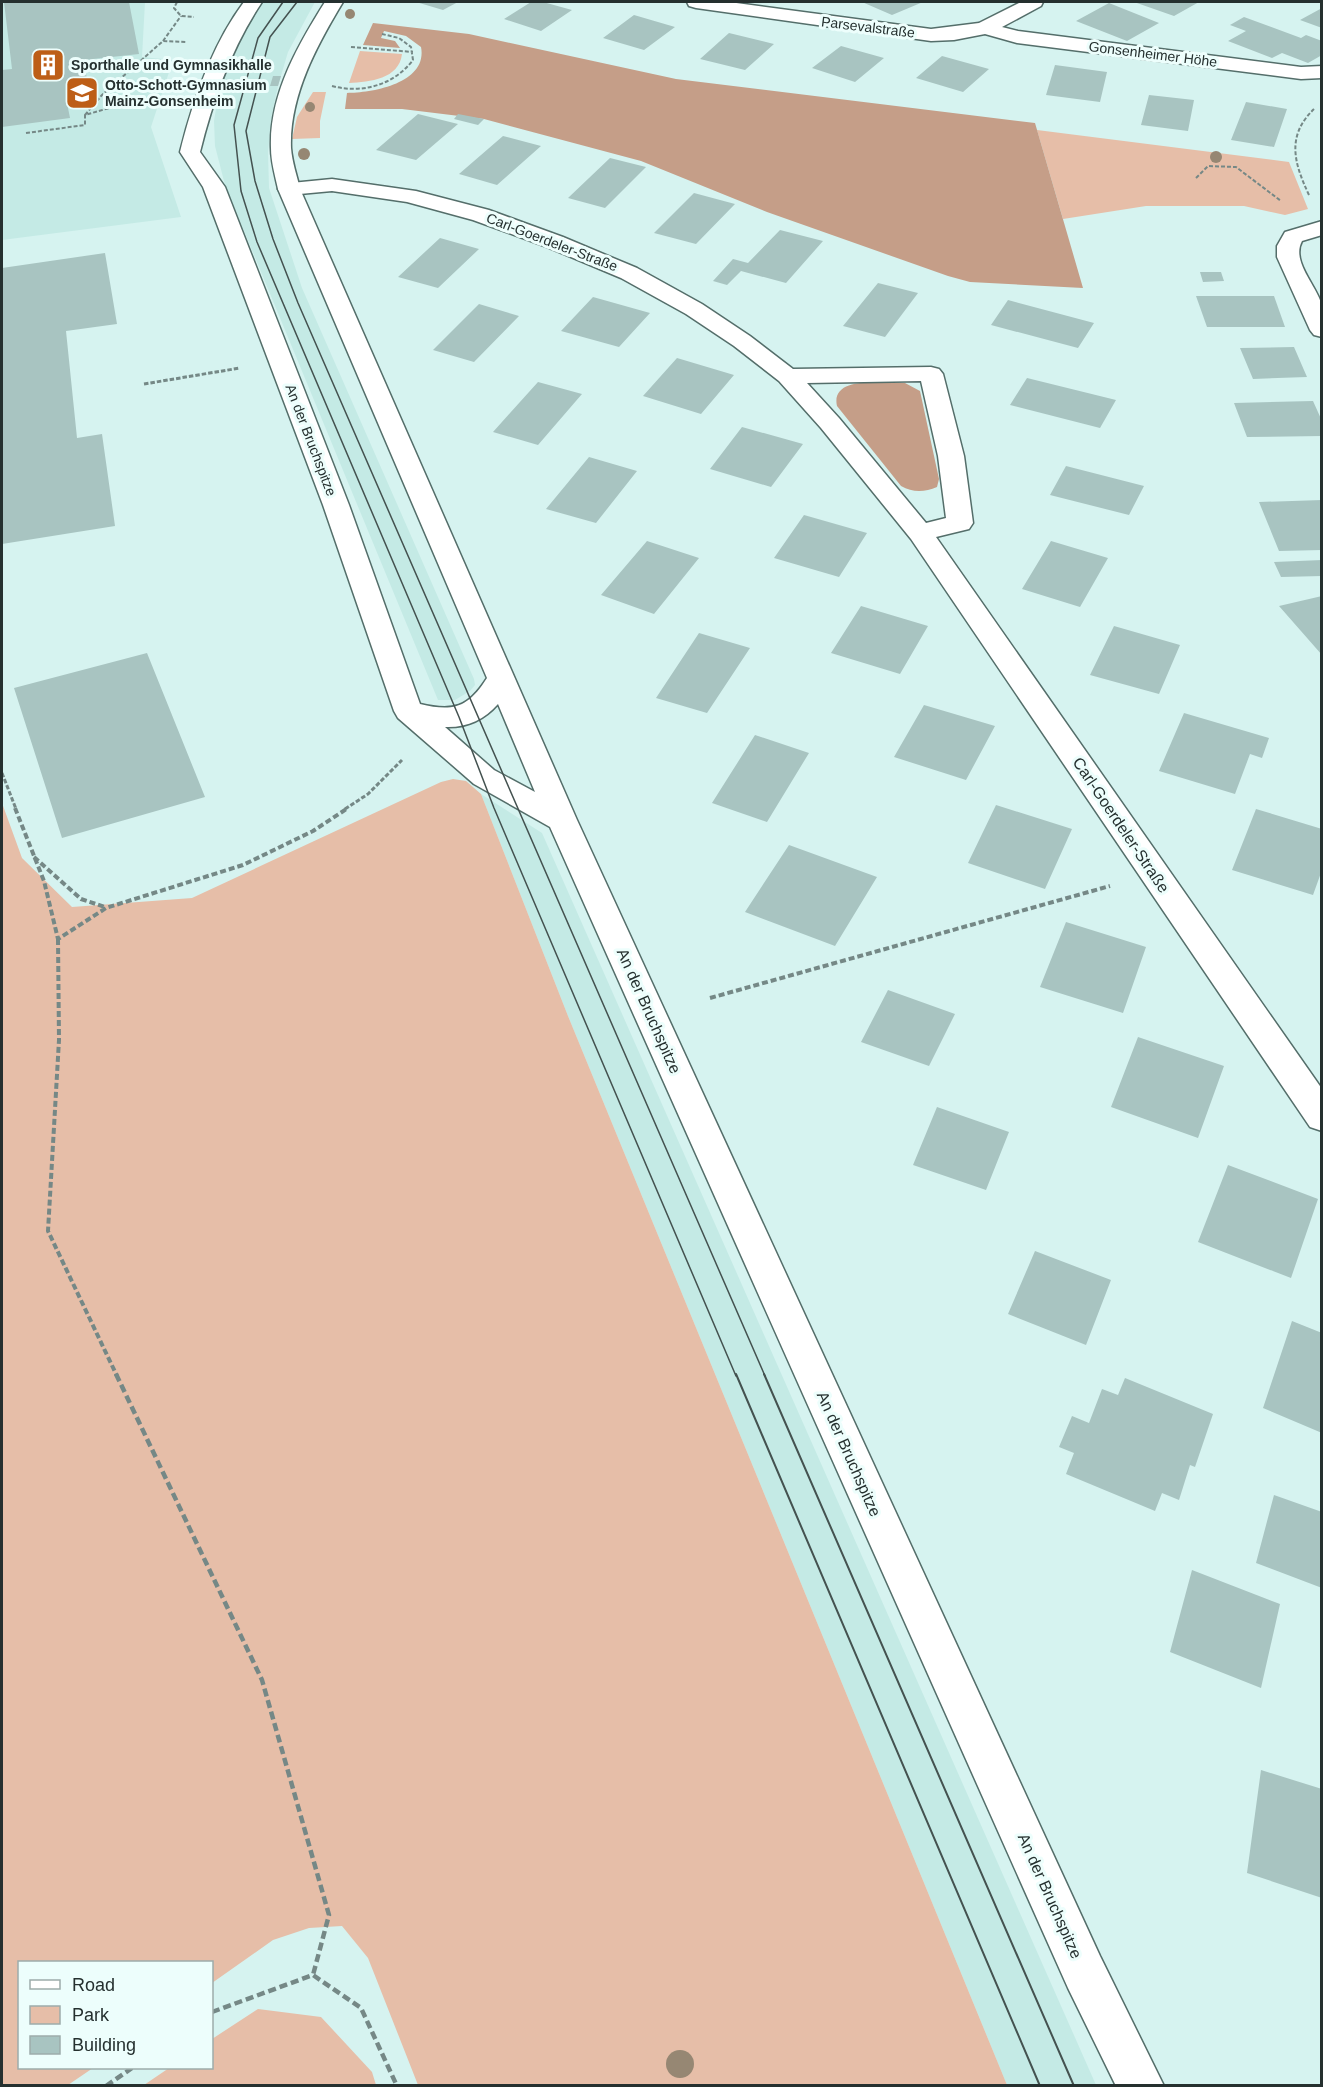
<svg xmlns="http://www.w3.org/2000/svg" width="1323" height="2087" font-family="Arial,sans-serif">
  <style>
    .built { fill: #c4eae5 }
    .green { fill: #e6bea8 }
    .forest { fill: #c59e88 }
    .building { fill: #a8c4c1 }
    .lines { fill: none; stroke-linecap: round; stroke-linejoin: round }
    .minor-casing { stroke: #546e6a; stroke-width: 3 }
    .major-casing { stroke: #546e6a; stroke-width: 3 }
    .path-far3 { stroke: #758886; stroke-width: 2; stroke-dasharray: 4 2; stroke-linecap: butt }
    .path-far2 { stroke: #758886; stroke-width: 3; stroke-dasharray: 4.5 2; stroke-linecap: butt }
    .path-far1 { stroke: #758886; stroke-width: 4; stroke-dasharray: 6 3; stroke-linecap: butt }
    .path { stroke: #758886; stroke-width: 4.5; stroke-dasharray: 8 4; stroke-linecap: butt }
    .minor { fill: #fff; fill-rule: evenodd }
    .major { fill: #fff; fill-rule: evenodd }
    .tram-far1 { stroke: #445250; stroke-width: 1.5 }
    .tram { stroke: #445250; stroke-width: 2 }
    .tree { fill: #968773 }
    .labels { text-anchor: middle; dominant-baseline: central; stroke-width: 6; stroke-linejoin: round; paint-order: stroke }
    .far-street-label { font-size: 14px; fill: #25302f; stroke: #edfefc }
    .far-poi-label { font-size: 14px; font-weight: bold; fill: #25302f; stroke: #edfefc; text-anchor: start }
    .street-label { font-size: 16px; fill: #25302f; stroke: #edfefc }
  </style>
  <rect width="100%" height="100%" fill="#d6f3f0"/>
  <path class="built" d="M2,2H145L142,57L173,60L151,127L181,217L2,240Z
    M263,2H315L288,52L278,86L271,119L268,152L269,188L302,288L474,679L475,685L470,691L455,700H438L225,185L215,146L214,121L220,83L248,23Z
    M481,794L542,833L1096,2085H1007L568,1016Z"/>
  <path class="green" d="M360,51L402,54C399,79 370,82 349,83Z
    M313,92H326L320,121V138L292,139L297,117Z
    M1037,130L1289,162L1308,209L1285,215L1244,206H1146L1063,219Z
    M453,779L466,781L481,794L568,1016L1007,2085H418L368,1958L342,1926L309,1928L273,1940L212,1983V1962H20V2068H93L68,2085H2V803L22,858L72,907L192,898L441,782Z
    M258,2009L321,2017L372,2072L376,2085H144L169,2068H212V2039Z"/>
  <path class="forest" d="M373,23L469,34L676,79L1035,123L1083,288L970,282L948,276L767,212L641,161L484,119L402,109H345L347,93C373,93 428,83 421,47L406,36L384,31L381,38L395,41L400,48L363,45Z
    M905,383L920,391L939,479L937,487C925,492 913,493 901,486L837,406C830,375 885,383 905,383Z"/>
  <path class="building" d="M4,2H129L139,54L84,60L90,100L67,103L70,118L2,127V70L12,69Z
    M416,2H458L443,10Z
    M531,2H543L572,10L541,31L504,19Z
    M862,2H923L892,15Z
    M1134,2H1199L1174,16Z
    M1109,3L1159,23L1127,41L1076,21Z
    M1322,8V28L1300,20Z
    M634,15L675,27L644,50L603,38Z
    M1244,17L1301,38L1306,35L1322,41V55L1308,63L1282,53L1272,58L1228,41L1246,31L1230,25Z
    M729,33L774,44L745,70L700,59Z
    M841,46L884,58L855,82L812,68Z
    M942,56L989,69L963,92L916,78Z
    M1055,65L1107,72L1100,102L1046,95Z
    M273,76H281L278,86H270Z
    M1149,95L1194,100L1188,131L1141,125Z
    M1246,102L1287,109L1274,147L1231,140Z
    M418,114L458,124L416,160L376,150Z
    M458,114L484,119L478,125L454,119Z
    M503,136L541,146L497,185L459,174Z
    M610,158L646,167L605,208L568,198Z
    M694,193L735,204L696,244L654,233Z
    M780,230L823,241L786,283L741,271L727,285L713,281L733,259L748,263Z
    M440,238L479,249L438,288L398,277Z
    M105,253L117,324L66,331L77,438L102,434L115,526L2,544V268Z
    M1200,272H1221L1224,281L1203,282Z
    M878,283L918,293L885,337L843,326Z
    M1196,296H1274L1285,327H1207Z
    M593,297L650,313L619,347L561,331Z
    M1008,300L1094,323L1078,348L991,325Z
    M479,304L519,316L474,362L433,350Z
    M1294,347L1307,377L1253,379L1240,348Z
    M677,358L734,375L701,414L643,396Z
    M1027,378L1116,400L1100,428L1010,405Z
    M538,382L582,394L538,445L493,432Z
    M1313,401L1322,421V436L1247,437L1234,403Z
    M742,427L803,444L771,487L710,469Z
    M589,457L637,471L596,523L546,509Z
    M1066,466L1144,486L1129,515L1050,495Z
    M1322,500V550L1279,551L1259,502Z
    M804,515L867,533L839,577L774,558Z
    M647,541L699,558L654,614L601,595Z
    M1051,541L1108,558L1080,607L1022,589Z
    M1322,560V576L1281,577L1274,562Z
    M1322,596V655L1279,606Z
    M861,606L928,626L900,674L831,653Z
    M1114,626L1180,645L1159,694L1090,675Z
    M699,633L750,648L707,713L656,698Z
    M147,653L205,797L62,838L14,688Z
    M924,705L995,726L966,780L894,757Z
    M1184,713L1269,738L1262,758L1250,754L1235,794L1159,771Z
    M755,735L809,753L767,822L712,803Z
    M996,805L1072,829L1045,889L968,863Z
    M1256,809L1322,829V870L1313,895L1232,870Z
    M789,845L877,877L835,946L745,912Z
    M1066,922L1146,947L1123,1013L1040,987Z
    M888,990L955,1014L929,1066L861,1042Z
    M1138,1037L1224,1066L1198,1138L1111,1107Z
    M937,1107L1009,1132L986,1190L913,1165Z
    M1228,1165L1318,1199L1291,1278L1198,1242Z
    M1035,1251L1111,1280L1086,1345L1008,1314Z
    M1292,1321L1322,1333V1433L1263,1408Z
    M1125,1378L1213,1414L1195,1467L1190,1465L1179,1500L1162,1493L1155,1511L1066,1474L1074,1453L1059,1447L1072,1416L1089,1423L1102,1389L1118,1395Z
    M1274,1495L1322,1512V1588L1256,1563Z
    M1192,1570L1280,1604L1261,1688L1170,1652Z
    M1261,1770L1322,1789V1898L1247,1873Z"/>
  <g class="lines">
    <defs>
      <path id="minor" d="M687,2H729L931,29L979,23L1021,2H1043L1041,6L1002,27L1018,31L1301,67L1322,66V78L1301,79L1017,43L985,34L954,40L931,41L696,8L689,6Z
        M332,179L416,191L489,210L563,237L637,268L702,304L750,336L793,369L931,367L939,369L943,374L964,456L973,523L969,529L936,537L1322,1089V1131L1310,1127L911,539L821,428L779,381L734,346L686,314L621,278L547,247L473,220L407,202L332,191L289,195L281,194L278,189L281,184ZM921,381L938,456L946,518L926,523L839,418L807,383Z
        M1322,221V235L1302,241C1291,261 1316,285 1321,303C1323,313 1322,327 1322,337L1314,335L1310,330L1277,257V246L1285,232Z"/>
      <path id="major" d="M244,2H262C232,47 213,99 200,152L225,187L349,505L420,704C453,712 468,708 487,678L278,189C275,175 271,162 271,148C269,95 298,45 325,2H343C317,45 289,96 291,148C292,162 297,176 300,189L577,820L1100,1956L1164,2086H1116L1068,1988L550,827L474,784L398,718L394,711L323,505L203,187L180,152C193,100 212,45 244,2ZM498,704L535,792L494,770L445,727C466,728 484,720 498,704Z"/>
    </defs>
    <use href="#minor" class="minor-casing"/>
    <use href="#major" class="major-casing"/>
    <path class="path-far3" d="M177,2L174,8L181,16L194,17
      M163,41L181,16
      M351,47L413,52
      M332,86C362,94 394,85 413,60L411,47L399,38L382,34
      M85,115L102,95L163,41L187,42
      M26,133L85,125V115L130,102L165,100
      M1196,178L1208,166L1236,167L1281,201
      M1309,195C1294,163 1286,136 1314,109"/>
    <path class="path-far2" d="M144,384L240,368
      M2,773L16,809
      M345,809L368,794L402,760"/>
    <path class="path-far1" d="M15,808L44,881L58,939L106,908L243,865L313,831L348,808
      M34,857L81,899L105,907
      M58,939L59,1040L48,1231L117,1376
      M710,998L1110,886"/>
    <path class="path" d="M116,1374L262,1680L329,1915L313,1975
      M212,2012L313,1975L361,2008L397,2086
      M106,2086L132,2068"/>
    <use href="#minor" class="minor"/>
    <use href="#major" class="major"/>
    <path class="tram-far1" d="M283,2L258,38L234,125L241,191L257,242L459,717L494,808L736,1376
      M297,2L270,37L246,131L255,181L273,239L298,303L765,1376"/>
    <path class="tram" d="M736,1374L1040,2086
      M764,1374L1074,2086"/>
  </g>
  <g class="tree">
    <circle cx="350" cy="14" r="5"/>
    <circle cx="310" cy="107" r="5"/>
    <circle cx="304" cy="154" r="6"/>
    <circle cx="1216" cy="157" r="6"/>
    <circle cx="680" cy="2064" r="14"/>
  </g>
  <defs>
    <symbol id="building-square" viewBox="-11 -11 22 22"><rect x="-9" y="-9" width="18" height="18" rx="4" fill="#bd5e17" stroke="#edfefc"/><path d="M-4-6H4V6H1V3H-1V6H-4ZM-2.5-4.3h1.7v1.8h-1.7ZM.8-4.3h1.7v1.8H.8ZM-2.5-1h1.7V.8h-1.7ZM.8-1h1.7V.8H.8Z" fill="#fff"/></symbol>
    <symbol id="school-square" viewBox="-11 -11 22 22"><rect x="-9" y="-9" width="18" height="18" rx="4" fill="#bd5e17" stroke="#edfefc"/><path d="M0-5L7-2L0 1L-7-2ZM-4 1L0 2.5L4 1V4Q0 6-4 4Z" fill="#fff"/></symbol>
  </defs>
  <g fill-rule="evenodd">
    <use href="#building-square" x="29" y="46" width="38" height="38"/>
    <use href="#school-square" x="63" y="74" width="38" height="38"/>
  </g>
  <g class="labels">
    <g class="far-street-label">
      <text transform="translate(868 27) rotate(7)">Parsevalstraße</text>
      <text transform="translate(1153 54) rotate(7)">Gonsenheimer Höhe</text>
      <text transform="translate(552 242) rotate(21)">Carl-Goerdeler-Straße</text>
      <text transform="translate(311 440) rotate(69)">An der Bruchspitze</text>
    </g>
    <g class="far-poi-label">
      <text x="71" y="65">Sporthalle und Gymnasikhalle</text>
      <text x="105" y="85">Otto-Schott-Gymnasium<tspan x="105" dy="16">Mainz-Gonsenheim</tspan></text>
    </g>
    <g class="street-label">
      <text transform="translate(1121 825) rotate(56)">Carl-Goerdeler-Straße</text>
      <text transform="translate(649 1011) rotate(66)">An der Bruchspitze</text>
      <text transform="translate(849 1454) rotate(66)">An der Bruchspitze</text>
      <text transform="translate(1050 1896) rotate(66)">An der Bruchspitze</text>
    </g>
  </g>
  <rect width="1323" height="2087" fill="none" stroke="#25302f" stroke-width="6"/>
  <rect x="18" y="1961" width="195" height="108" fill="#edfefc" stroke="#9dacaa" stroke-width="1.5"/>
  <rect x="30" y="1980" width="30" height="9" fill="#ffffff" stroke="#9dacaa" stroke-width="1.5"/>
  <text x="72" y="1991" font-size="18" fill="#25302f">Road</text>
  <rect x="30" y="2006" width="30" height="18" fill="#e6bea8" stroke="#9dacaa" stroke-width="1.5"/>
  <text x="72" y="2021" font-size="18" fill="#25302f">Park</text>
  <rect x="30" y="2036" width="30" height="18" fill="#a8c4c1" stroke="#9dacaa" stroke-width="1.5"/>
  <text x="72" y="2051" font-size="18" fill="#25302f">Building</text>
</svg>
